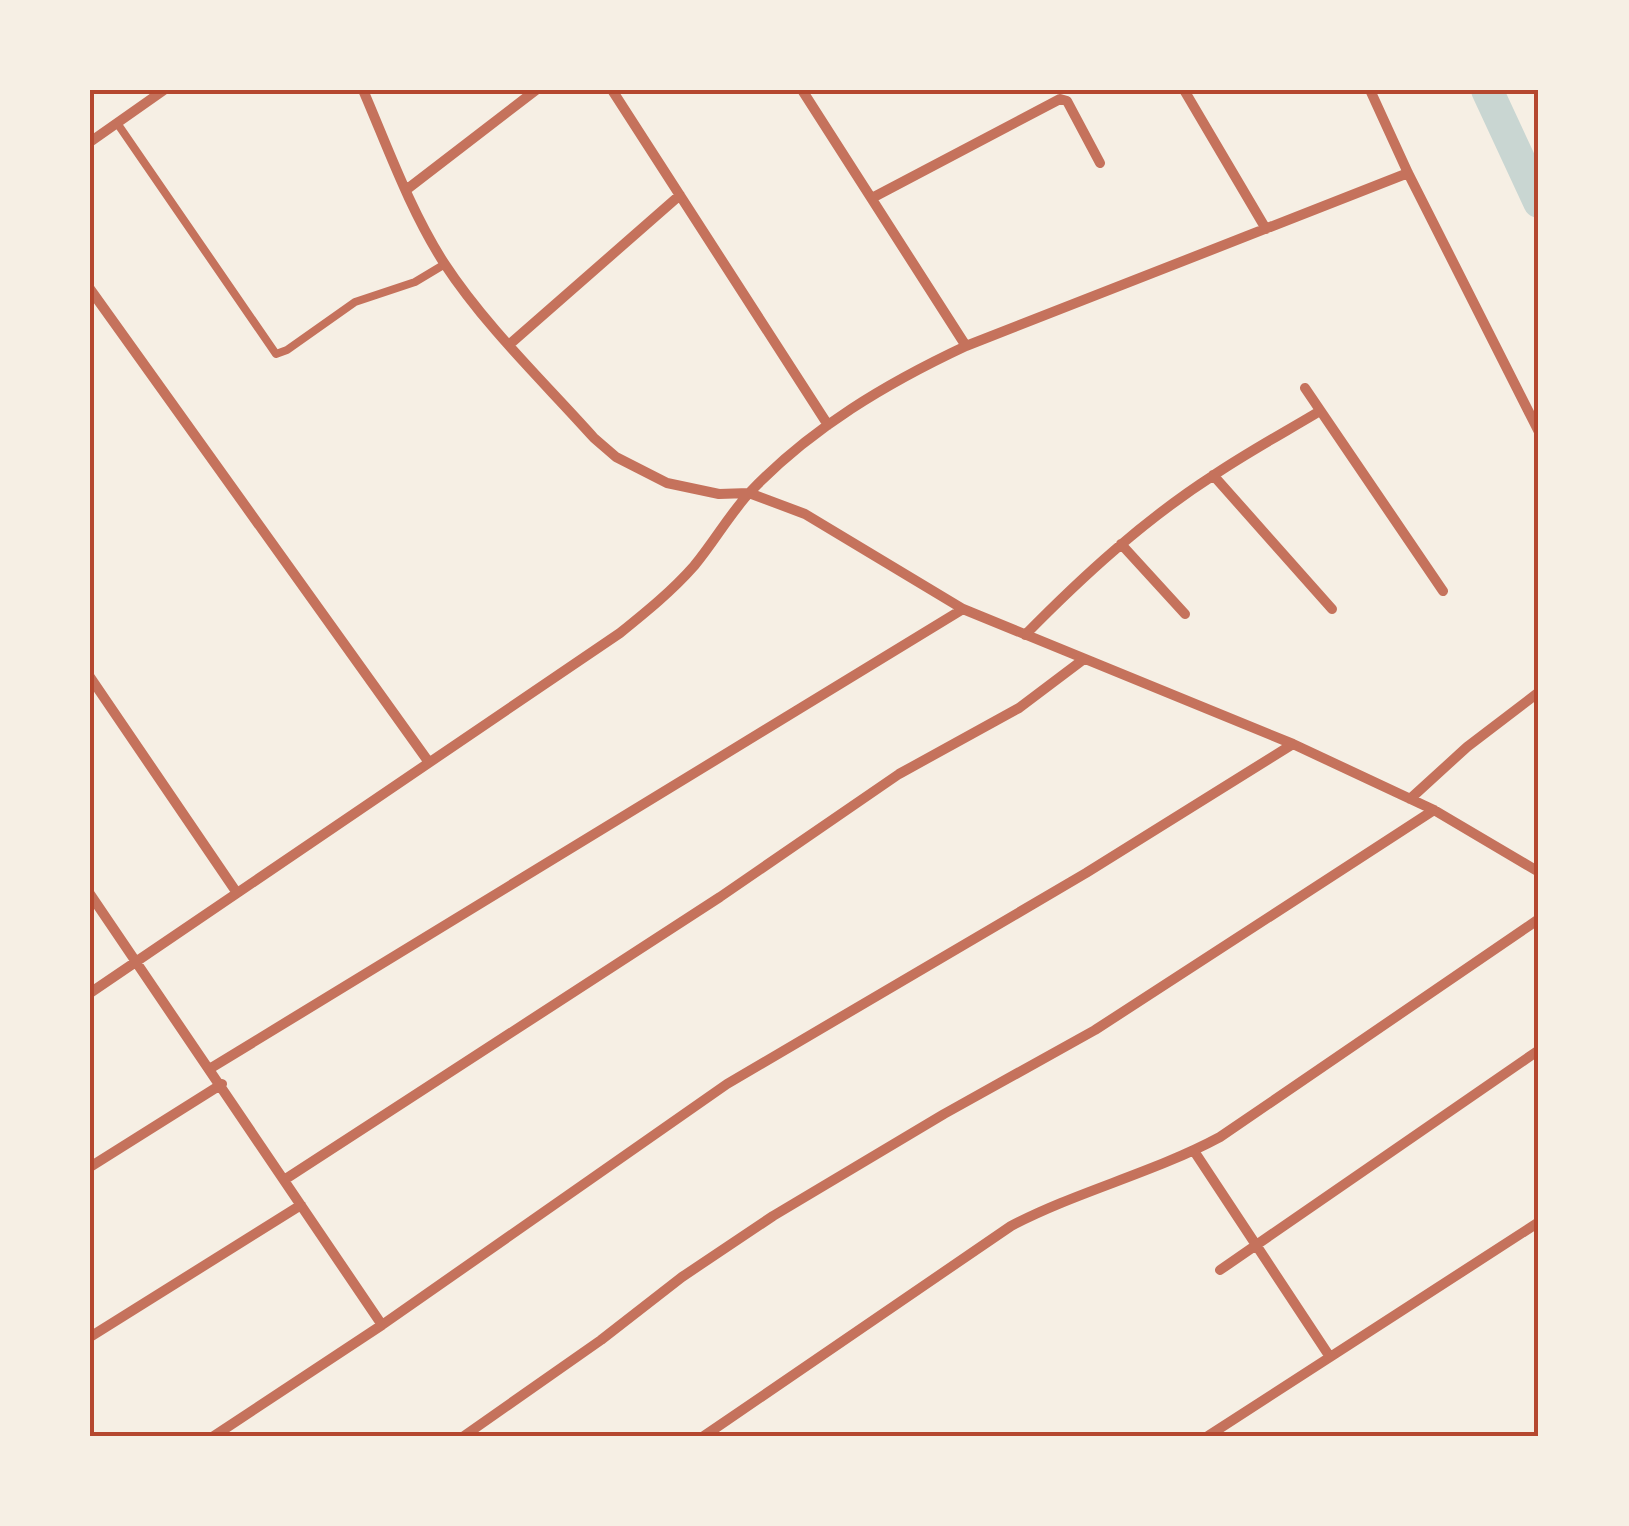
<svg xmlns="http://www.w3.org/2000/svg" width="1629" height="1526" font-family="Arial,sans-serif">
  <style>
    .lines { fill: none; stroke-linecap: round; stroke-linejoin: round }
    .canal { stroke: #c9d6d2; stroke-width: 32 }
    .service { stroke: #c5725c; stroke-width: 8 }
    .minor { stroke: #c5725c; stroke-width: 10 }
    .neatline { fill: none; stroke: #b5482f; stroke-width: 4 }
  </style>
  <rect width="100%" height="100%" fill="#f6efe4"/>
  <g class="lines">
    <path class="canal" d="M1487,90L1539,202"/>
    <path class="service" d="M117,123L276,354L287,350L355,302L415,282L445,264"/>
    <path class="minor" d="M363,90C388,148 410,210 444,263C486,327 543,381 594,438L616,457L667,483L719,494L749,493L805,514L963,609L1293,744L1434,810L1539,872
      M612,90L828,425
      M802,90L966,346
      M1184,90L1266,229
      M1370,90L1408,173L1539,432
      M90,142L164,90
      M406,190L536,90
      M872,198L1060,99L1067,101L1100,163
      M90,289L428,761
      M510,344L680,195
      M1305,388L1443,591
      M1213,475L1332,609
      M1121,544L1185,614
      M1025,635C1083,576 1144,520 1214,475C1248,452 1285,432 1320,411
      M90,677L237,893
      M1410,799L1467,747L1539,692
      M90,894L382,1325
      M90,993L620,633C646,612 672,591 694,566C714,542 729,515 750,492C811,428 887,383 966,346L1408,173
      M211,1068L963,609
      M1194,1151L1330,1357
      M90,1167L222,1084
      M284,1180L720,897L899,774L1019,708L1084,659
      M1220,1270L1539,1050
      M90,1337L301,1205
      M214,1436L382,1325L727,1084L1086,873L1293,744
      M464,1436L601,1340L682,1277L773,1216L944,1114L1095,1030L1434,810
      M704,1436L1011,1226C1078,1191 1153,1173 1220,1137L1539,919
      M1208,1436L1539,1222"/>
  </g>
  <rect width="1629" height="1526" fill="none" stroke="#f6efe4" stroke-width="185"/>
  <rect x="92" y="92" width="1444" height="1342" class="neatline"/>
</svg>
